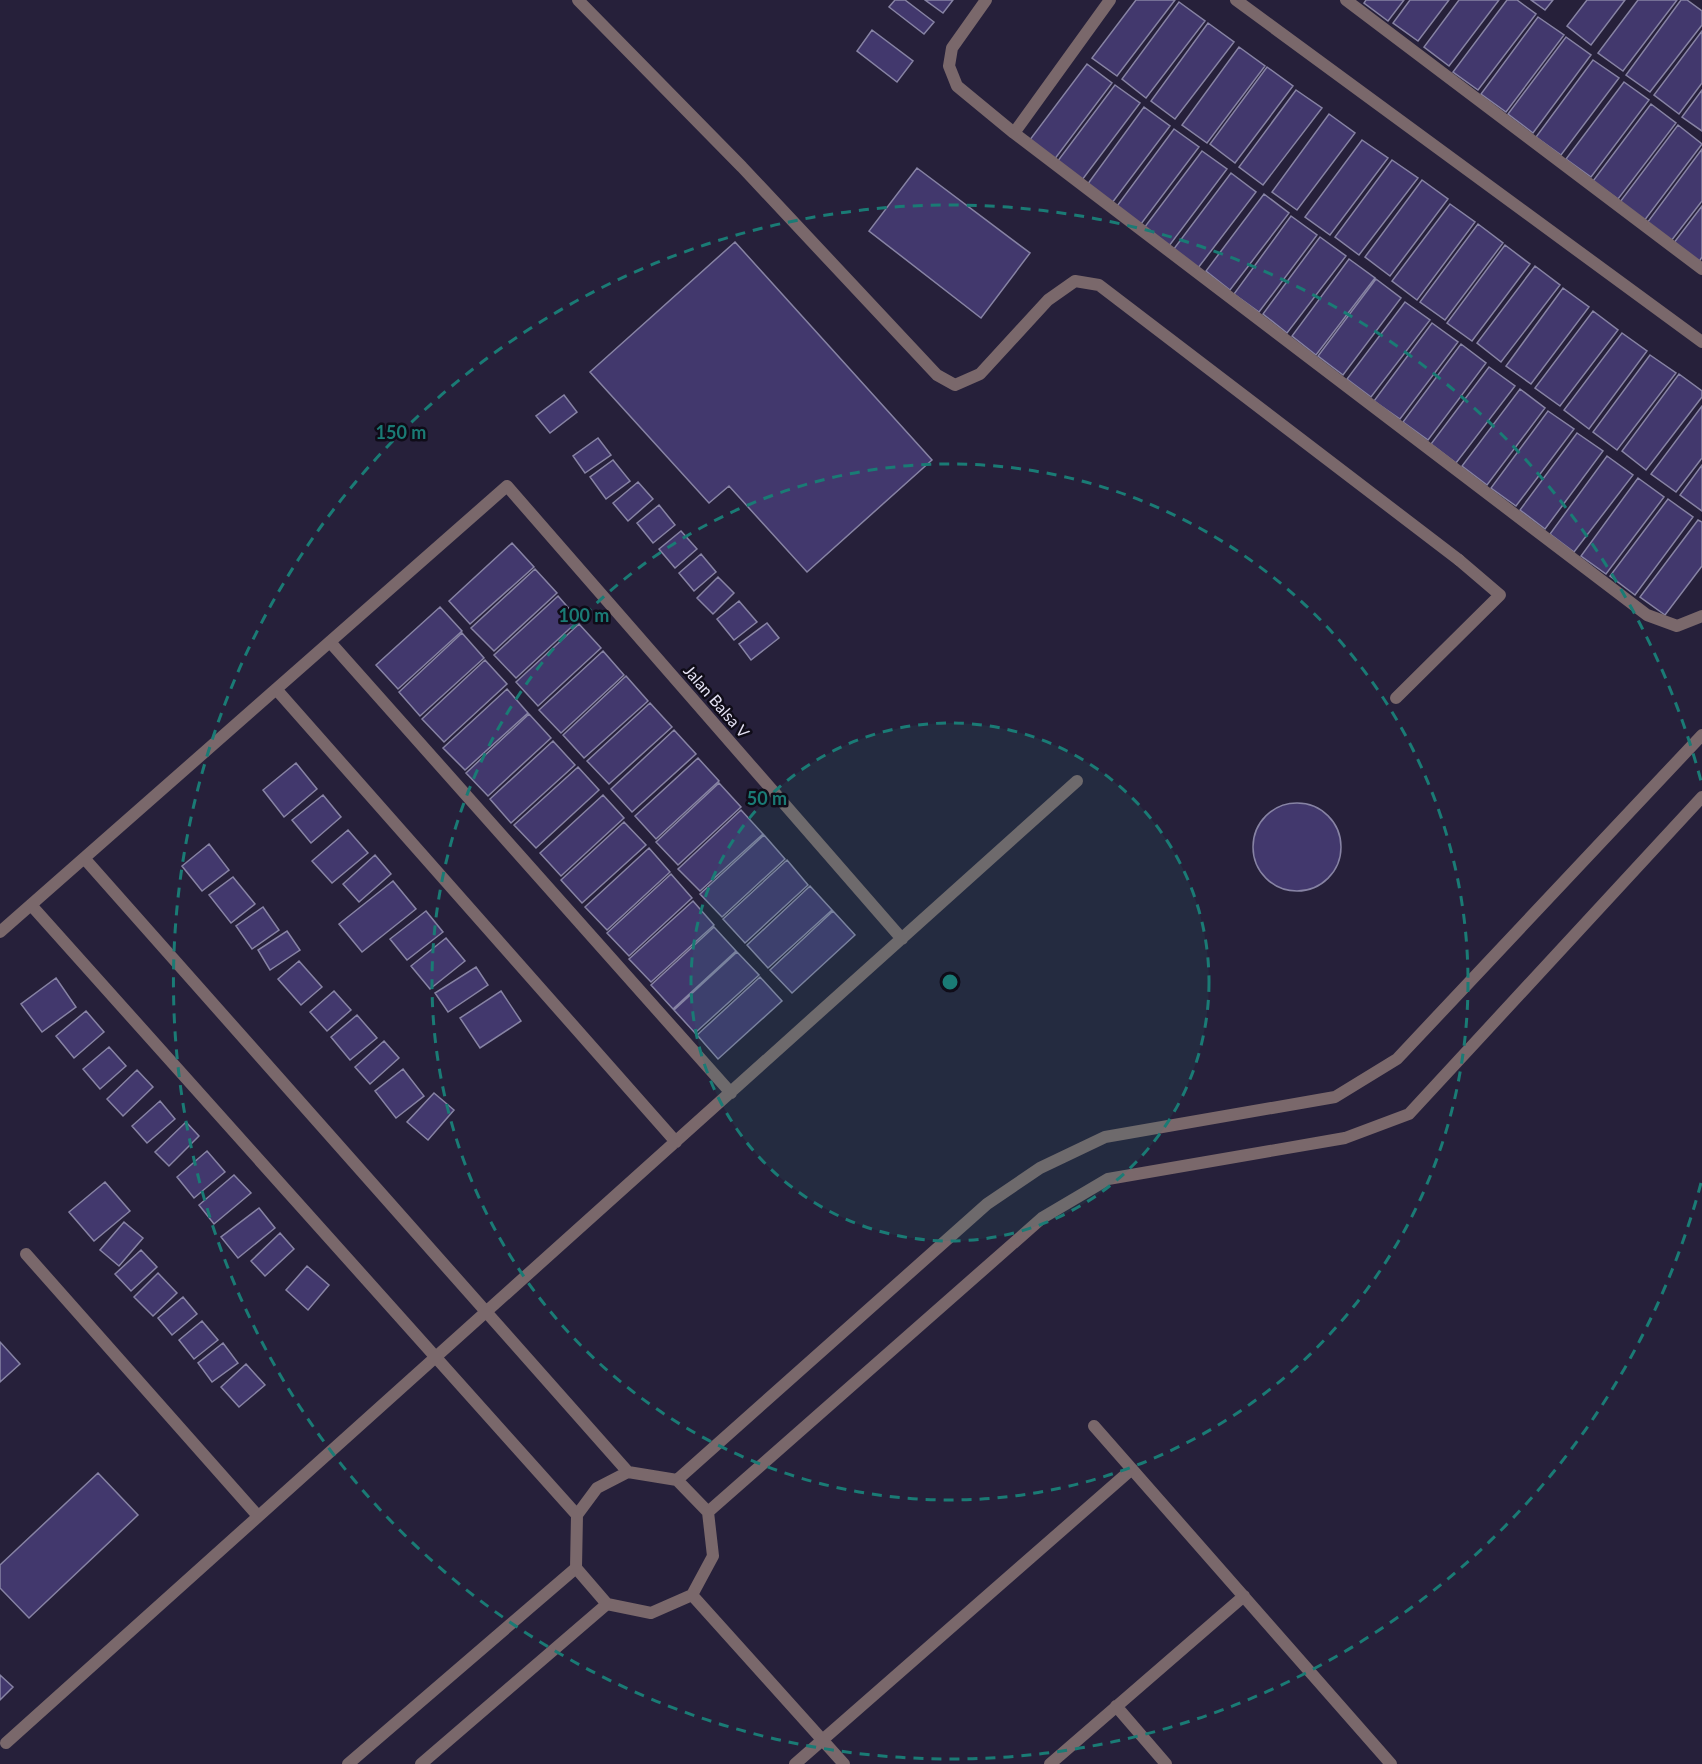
<svg xmlns="http://www.w3.org/2000/svg" width="1702" height="1764" font-family="Lato,sans-serif">
  <style>
    .building { fill: #42386d; stroke: #8783a4; stroke-width: 1.5 }
    .lines { fill: none; stroke-linecap: round; stroke-linejoin: round }
    .lane { stroke: #7a686b; stroke-width: 12 }
    .street { stroke: #7a686b; stroke-width: 12 }
    .ring { fill: none; stroke: #1a7b75; stroke-width: 3; stroke-dasharray: 10 8 }
    .labels { text-anchor: middle; dominant-baseline: central; stroke-width: 5; stroke-linejoin: round; paint-order: stroke }
    .street-label { font-size: 16px; fill: #e5e2f4; stroke: #0f0c18 }
    .centre { fill: #1a7b75; stroke: #0f0c18; stroke-width: 3 }
    .ring-label { font-size: 18px; text-anchor: middle; font-weight: bold; fill: #1a7b75; stroke: #0f0c18; stroke-width: 5; stroke-linejoin: round; paint-order: stroke }
  </style>
  <rect width="100%" height="100%" fill="#26203a"/>
  <path class="building" d="M895,0H905L934,22L924,34L889,7Z
    M925,0H953L943,13Z
    M1136,0H1175L1117,76L1092,58Z
    M1366,0H1404L1388,21L1364,3Z
    M1410,0H1449L1418,41L1393,23Z
    M1459,0H1499L1449,66L1424,47Z
    M1507,0H1517L1536,14L1478,90L1453,72Z
    M1531,0H1553L1545,10Z
    M1587,0H1625L1591,45L1567,26Z
    M1638,0H1677L1623,71L1598,53Z
    M1681,0H1687L1702,11V25L1650,92L1626,75Z
    M1179,2L1205,21L1146,98L1122,79Z
    M1538,17L1564,35L1506,112L1481,94Z
    M1208,23L1234,42L1175,119L1151,101Z
    M872,30L913,61L897,82L857,51Z
    M1702,31V83L1679,114L1654,95Z
    M1566,37L1591,55L1533,133L1508,114Z
    M1239,47L1265,66L1207,143L1182,125Z
    M1593,60L1619,78L1561,155L1536,137Z
    M1087,64L1112,83L1054,160L1029,141Z
    M1267,67L1293,86L1235,163L1210,144Z
    M1624,82L1649,100L1591,177L1566,159Z
    M1115,85L1140,103L1082,180L1057,162Z
    M1296,90L1322,108L1263,185L1239,167Z
    M1702,90V131L1682,117Z
    M1651,104L1676,123L1618,199L1593,181Z
    M1144,107L1170,126L1112,203L1087,185Z
    M1329,114L1355,133L1297,210L1272,192Z
    M1678,125L1702,144L1644,221L1620,202Z
    M1174,129L1199,147L1141,224L1117,206Z
    M1362,140L1388,158L1330,235L1305,217Z
    M1702,149V201L1671,241L1647,223Z
    M1202,151L1227,169L1169,246L1144,228Z
    M1392,160L1418,178L1359,255L1335,237Z
    M917,168L1030,253L981,318L869,231Z
    M1231,173L1256,192L1198,268L1173,250Z
    M1422,180L1448,199L1390,276L1365,257Z
    M1264,194L1289,213L1230,290L1206,271Z
    M1450,204L1475,222L1417,300L1392,281Z
    M1702,206V257L1699,262L1673,244Z
    M1291,216L1317,235L1259,312L1234,294Z
    M1478,224L1503,243L1445,320L1420,302Z
    M1320,237L1346,256L1287,333L1263,314Z
    M735,242L932,460L807,572L729,486L709,503L590,372Z
    M1505,245L1530,264L1472,341L1447,323Z
    M1349,259L1375,278L1316,355L1292,336Z
    M1535,266L1560,285L1501,362L1477,343Z
    M1376,279L1401,298L1343,375L1318,356Z
    M1563,288L1589,307L1531,384L1506,366Z
    M1405,302L1430,320L1371,397L1347,379Z
    M1593,311L1618,330L1560,406L1535,388Z
    M1432,323L1458,342L1400,419L1374,401Z
    M1622,333L1647,351L1589,429L1564,410Z
    M1461,344L1486,363L1428,440L1403,422Z
    M1650,355L1676,373L1617,450L1593,432Z
    M1489,367L1515,386L1456,463L1431,444Z
    M1679,374L1702,391V397L1646,470L1622,451Z
    M1520,389L1545,408L1487,485L1462,466Z
    M564,395L577,412L550,433L536,416Z
    M1702,406V458L1676,492L1651,474Z
    M1548,411L1574,429L1516,506L1491,488Z
    M1577,433L1603,451L1545,529L1520,510Z
    M598,438L611,455L585,473L573,456Z
    M1607,456L1633,475L1574,552L1550,534Z
    M613,460L630,481L606,499L590,477Z
    M1702,465V511L1680,495Z
    M1638,478L1664,497L1606,574L1581,556Z
    M638,482L653,499L628,521L613,503Z
    M1668,499L1693,517L1635,595L1610,576Z
    M659,505L675,525L653,543L637,523Z
    M1698,520L1702,522V566L1665,615L1640,597Z
    M681,531L697,549L675,568L659,549Z
    M512,543L534,567L470,624L449,601Z
    M701,554L716,572L694,591L679,573Z
    M535,569L557,593L494,651L471,628Z
    M718,577L734,593L713,614L697,598Z
    M558,596L579,620L516,678L494,655Z
    M739,601L757,622L734,640L717,619Z
    M440,607L462,631L398,689L376,665Z
    M767,623L779,638L751,660L739,644Z
    M579,624L601,648L538,706L516,682Z
    M462,633L484,658L420,716L399,692Z
    M603,651L624,675L561,733L539,710Z
    M485,660L507,684L444,742L422,719Z
    M626,676L648,701L584,758L563,735Z
    M507,689L528,713L465,770L443,748Z
    M650,703L672,727L609,784L587,761Z
    M529,714L551,738L488,796L466,773Z
    M674,730L696,754L632,812L611,789Z
    M553,741L575,765L511,823L490,799Z
    M698,758L719,781L656,839L635,816Z
    M296,763L317,789L284,817L263,790Z
    M578,767L599,790L536,848L514,825Z
    M719,783L741,807L678,865L656,842Z
    M323,795L341,817L311,843L292,820Z
    M603,795L624,818L561,876L540,853Z
    M1253 847a44 44 0 1 1 88 0a44 44 0 1 1-88 0Z
    M741,810L763,834L700,891L678,869Z
    M624,822L646,845L582,903L561,880Z
    M348,830L368,853L332,883L312,861Z
    M764,835L785,859L722,917L700,894Z
    M209,844L229,870L202,891L182,866Z
    M649,848L670,872L607,930L585,907Z
    M375,855L391,874L359,902L343,884Z
    M787,860L808,885L745,943L723,919Z
    M671,874L692,898L629,956L607,933Z
    M233,877L255,904L231,923L209,895Z
    M393,881L416,909L362,952L339,924Z
    M810,886L832,910L768,968L747,945Z
    M693,901L714,925L651,982L629,959Z
    M263,907L279,930L252,949L236,926Z
    M426,911L443,932L407,960L390,939Z
    M833,911L855,935L792,993L770,970Z
    M714,927L736,951L673,1009L651,985Z
    M287,931L300,950L270,970L258,950Z
    M446,938L465,961L430,989L411,966Z
    M737,952L759,975L695,1033L674,1010Z
    M299,961L322,987L301,1005L278,979Z
    M476,967L488,985L448,1012L435,993Z
    M760,977L782,1001L718,1059L697,1035Z
    M56,978L76,1007L42,1032L21,1004Z
    M334,991L351,1010L327,1031L310,1012Z
    M501,991L521,1021L480,1048L460,1018Z
    M86,1011L104,1032L74,1058L56,1036Z
    M357,1015L377,1038L350,1060L331,1037Z
    M384,1041L399,1058L370,1084L355,1067Z
    M109,1047L126,1066L100,1089L83,1069Z
    M403,1069L424,1096L396,1118L375,1091Z
    M137,1070L153,1087L123,1116L107,1099Z
    M434,1093L454,1110L428,1140L407,1122Z
    M160,1101L175,1119L147,1143L132,1126Z
    M186,1122L199,1136L169,1166L155,1152Z
    M207,1151L225,1172L194,1198L177,1177Z
    M234,1175L251,1193L214,1224L199,1205Z
    M105,1182L130,1211L94,1241L69,1212Z
    M259,1208L275,1228L238,1258L221,1237Z
    M124,1222L143,1238L119,1266L100,1250Z
    M280,1233L294,1249L265,1276L251,1261Z
    M141,1250L157,1267L131,1291L115,1274Z
    M307,1266L329,1285L308,1310L286,1290Z
    M158,1273L177,1293L153,1316L134,1297Z
    M183,1297L197,1314L172,1335L158,1318Z
    M202,1321L218,1340L194,1359L179,1340Z
    M0,1342L20,1364L0,1382Z
    M223,1343L238,1363L212,1382L198,1363Z
    M246,1364L265,1385L239,1407L221,1387Z
    M98,1473L138,1515L29,1618L0,1588V1565Z
    M0,1675L13,1687L0,1700Z"/>
  <g class="lines">
    <path class="lane" d="M1396,698L1500,595L1459,560"/>
    <path class="street" d="M578,0L742,167L937,375L955,385L980,374L1048,300L1075,281L1099,285L1459,560
      M986,0L952,48L949,66L957,86L1014,133L1647,615L1677,626L1702,616
      M1236,0L1702,342
      M1346,0L1702,269
      M1014,133L1110,0
      M330,642L731,1093
      M276,689L676,1142
      M84,858L628,1472
      M31,905L577,1515
      M0,932L507,486L902,939
      M26,1254L258,1516
      M1094,1426L1391,1764
      M628,1472L677,1480L708,1512L713,1556L692,1595L651,1613L607,1604L576,1568L577,1515L597,1488Z
      M677,1480L987,1204L1040,1168L1105,1137L1335,1097L1397,1059L1702,735
      M708,1512L1042,1218L1108,1179L1345,1138L1409,1114L1702,797
      M692,1595L844,1764
      M1116,1706L1166,1764
      M6,1743L1077,781
      M348,1764L576,1568
      M421,1764L607,1604
      M795,1764L1132,1469
      M1050,1764L1244,1596"/>
  </g>
  <circle cx="950" cy="982" r="259" fill="#1a7b75" fill-opacity=".12"/>
  <g class="ring">
    <circle cx="950" cy="982" r="259"/>
    <circle cx="950" cy="982" r="518"/>
    <path d="M1701 1183A777 777 0 1 1 1701 781"/>
  </g>
  <g class="labels">
    <g class="street-label">
      <text transform="translate(717 701) rotate(49)">Jalan Balsa V</text>
    </g>
  </g>
  <circle cx="950" cy="982" r="9" class="centre"/>
  <g class="ring-label">
    <text x="401" y="439">150 m</text>
    <text x="584" y="622">100 m</text>
    <text x="767" y="805">50 m</text>
  </g>
</svg>
